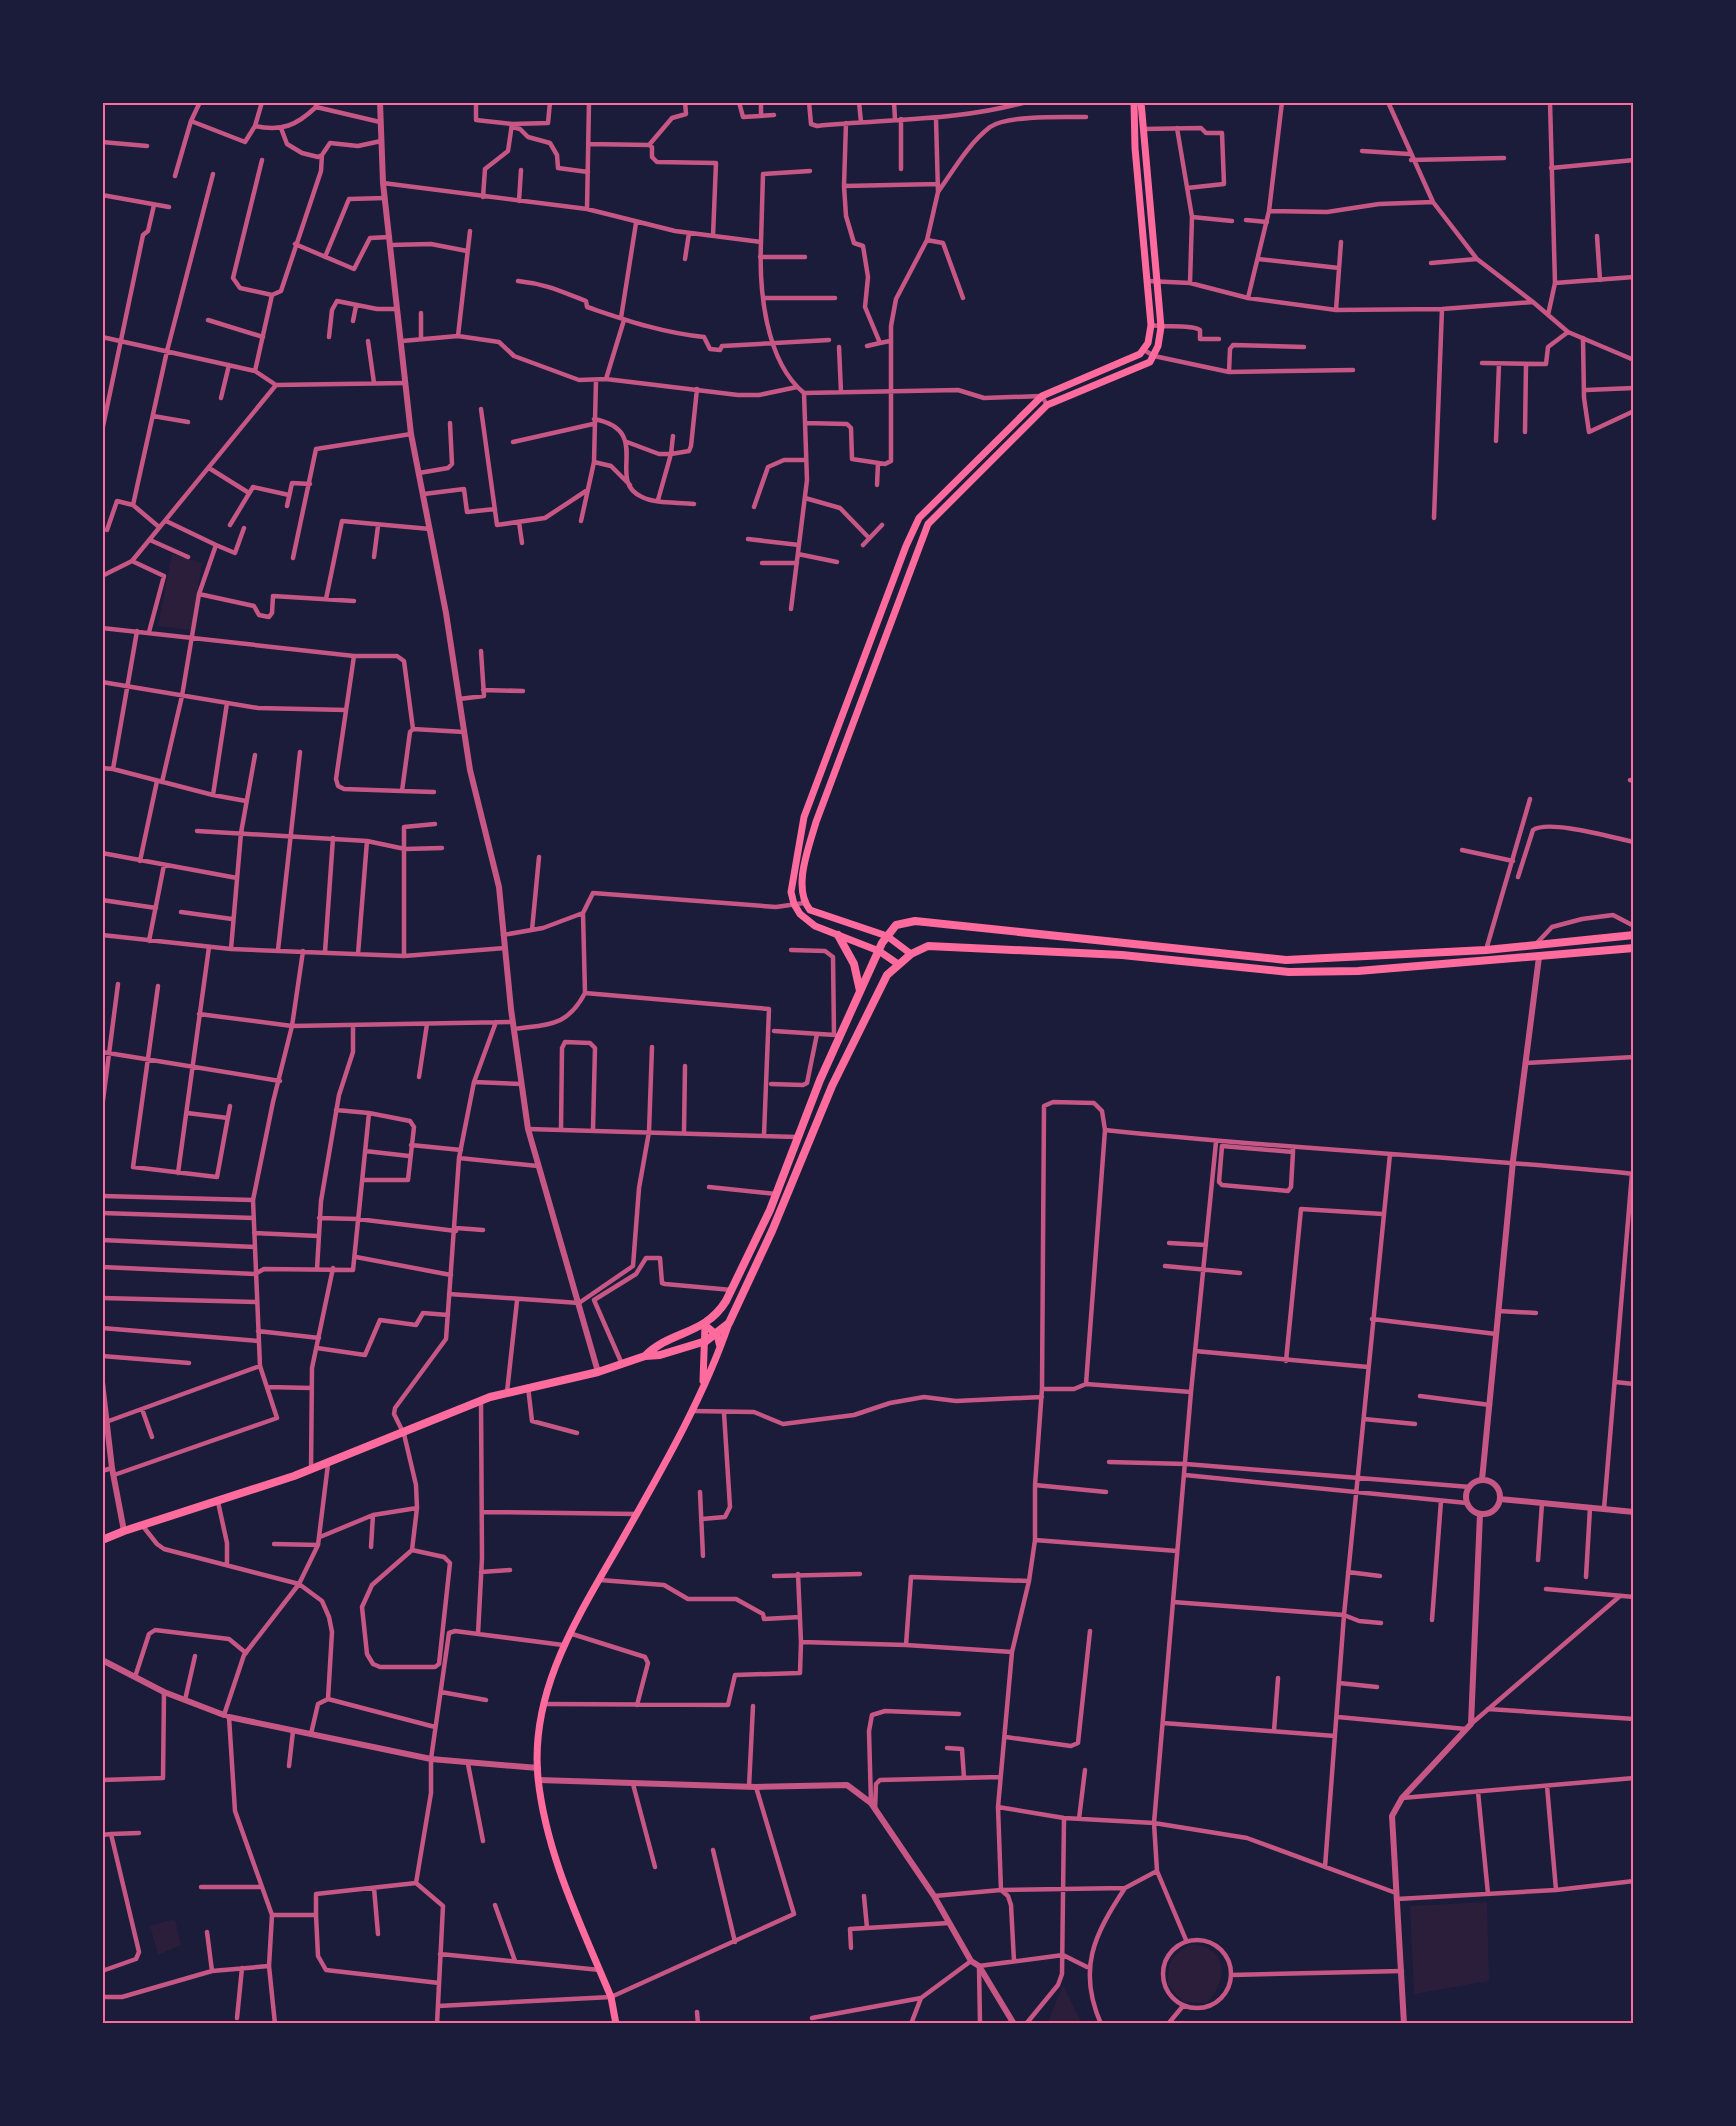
<svg xmlns="http://www.w3.org/2000/svg" width="1736" height="2126" font-family="Bitter,serif">
  <style>
    .green { fill: #2a1e3b }
    .lines { fill: none; stroke-linecap: round; stroke-linejoin: round }
    .minor { stroke: #c65784; stroke-width: 4.5 }
    .tertiary { stroke: #c65784; stroke-width: 6 }
    .secondary { stroke: #ff6b9d; stroke-width: 7 }
    .primary { stroke: #ff6b9d; stroke-width: 8 }
    .neatline { fill: none; stroke: #ff6b9d; stroke-width: 2 }
  </style>
  <rect width="100%" height="100%" fill="#1b1b3a"/>
  <path class="green" d="M172,554L202,563L191,630L158,626Z
    M1487,1902L1489,1981L1414,1994L1410,1906Z
    M175,1919L181,1945L158,1955L150,1926Z
    M1193,1944C1228,1949 1229,1979 1207,2003L1183,2002L1168,1985C1168,1962 1170,1954 1193,1944Z
    M1063,1985L1082,2024H1047Z"/>
  <g class="lines">
    <path class="minor" d="M316,102V107L380,122
      M476,102V120L512,124
      M739,102L743,117L774,115
      M761,102V116
      M809,102L811,124L817,126C888,119 958,121 1026,102
      M859,102L861,122
      M894,102L895,119
      M1238,102H1239
      M1388,102L1433,202L1477,259L1533,302L1568,332L1634,360
      M901,119V169
      M191,121L245,142L255,126C282,132 297,125 316,107
      M255,126L262,102
      M512,127L520,129L528,137L550,143L557,155L558,168L588,172
      M281,128L287,144L302,153L318,157L322,155L330,143L358,146L381,141
      M1177,128L1192,217L1190,283
      M1143,129L1201,128L1206,133H1222L1224,184L1187,188
      M102,142L147,146
      M588,144L649,145L652,147V157L657,162L716,163L713,236
      M649,145L672,118L686,114L685,102
      M1362,151L1409,154
      M262,160L233,278L240,288L272,295
      M1411,160L1504,158
      M1551,168L1634,160
      M175,176L191,121L200,102
      M383,183L587,209L675,231L761,242C759,289 765,361 804,393L958,390L984,398L1042,396L1047,405
      M844,186L846,123
      M938,192C953,171 968,144 990,127C1007,115 1064,117 1086,117
      M102,195L169,207
      M483,197L485,169L508,151L512,124L548,123L550,102
      M519,201L521,170
      M587,209L589,102
      M1269,211L1327,212L1379,204L1433,202
      M1192,217L1232,221
      M1246,220L1267,222
      M1597,236L1600,280
      M927,240L943,243L963,298
      M761,242L763,174L810,171
      M295,244L354,269L370,238L390,237
      M390,245L431,244L467,251
      M325,257L349,199L385,198
      M760,257H805
      M685,259L689,233
      M1258,259L1339,268
      M1431,263L1477,259
      M518,281C546,284 560,291 586,301L587,307C626,320 662,333 704,337L710,349L720,350L722,346L829,340
      M1148,281L1190,283L1248,298L1336,310L1442,309L1533,302
      M1555,283L1634,277
      M763,298H835
      M1248,298L1269,211L1282,102
      M1336,310L1341,242
      M421,313V339
      M1548,315L1555,283L1550,102
      M621,318L636,223
      M208,320L263,337
      M353,321L356,306
      M1151,325C1164,328 1191,324 1200,330V339H1219
      M458,336L470,231
      M102,337L255,371L276,385
      M329,337L332,310L337,301L377,309H397
      M1583,338L1584,398L1589,432L1634,411
      M368,341L374,383
      M402,341L458,336L499,342L514,356L579,380L606,379L738,395H759L797,387
      M890,341L880,343L865,307L868,277L863,246L854,243L846,216L844,186L938,184
      M867,346L880,343
      M839,347L841,392
      M1144,350L1154,356L1229,372L1353,370
      M1633,359L1634,343
      M1482,363L1546,364L1548,347L1568,332
      M255,371L272,295L281,291L321,171L322,155
      M1229,372L1230,349L1233,345L1304,347
      M606,379L624,320
      M1586,390L1634,388
      M221,398L229,365
      M481,409L497,525L545,518L586,491
      M153,416L188,422
      M594,419C655,431 604,480 642,497C656,504 678,502 694,504
      M805,423L847,424L851,428L852,459L885,464L891,461V326L896,299L927,240L938,192L936,119
      M102,431L143,235L148,231L154,205
      M1525,432L1526,364
      M1496,441L1499,364
      M513,442L593,424
      M627,442L659,454H671L673,436
      M594,462L611,466L630,485
      M209,468L249,493
      M419,473L448,468L452,464L450,423
      M877,485L878,463
      M424,494L464,489L467,512L495,509
      M805,498L840,508L869,538
      M658,500L671,454L689,451L691,446L697,389
      M133,505L167,351L213,174
      M287,506L292,483L310,484
      M754,507L768,467L784,460H806
      M1434,518L1442,309
      M581,521L594,462L596,380
      M519,522L522,543
      M230,525L253,487L289,495
      M107,530L117,501L133,505L159,527
      M748,539L799,545
      M150,540L188,557
      M216,545L235,553L244,528
      M863,545L882,525
      M798,554L837,562
      M374,557L378,526
      M293,558L316,449L411,434
      M132,561L164,576L149,632
      M762,563H797
      M102,576L132,561L276,385L406,383
      M199,594L254,606L259,615L269,617L272,613L273,596L354,601
      M326,599L342,521L430,529
      M791,609L807,480L804,393
      M102,628L354,656H397L404,661L413,729
      M137,631L113,769L213,795L246,801
      M354,656L336,779L338,786L344,789L402,791L410,732L413,729L464,732
      M102,682L258,708L346,710
      M483,690L523,691
      M459,699L484,696L481,651
      M102,768L113,769
      M1630,780L1634,781
      M162,782L182,696L199,594L216,545L166,521
      M402,791L434,792
      M213,795L227,703
      M197,831L367,841L405,849L442,848
      M1462,850L1513,861
      M102,853L237,878
      M140,861L157,781
      M1518,877L1533,830C1549,819 1614,838 1634,842
      M102,900L156,908
      M181,912L232,919
      M583,913L585,993
      M532,930L539,857
      M102,935L231,949L404,956L505,948
      M503,935L543,928L583,913L593,893L776,907L804,903
      M149,941L164,865
      M1535,945L1552,927L1582,919L1613,915L1634,926
      M231,949L241,833L255,755
      M278,950L300,752
      M791,950L825,951L833,957L834,1035
      M1486,950L1530,799
      M325,952L333,838
      M358,954L367,841
      M404,956V827L435,824
      M158,986L133,1167L217,1177L230,1106
      M199,1014L292,1026L513,1022
      M514,1029C549,1024 567,1027 585,993L769,1009L764,1135
      M774,1031L835,1035
      M102,1052L280,1081
      M1526,1063L1634,1057
      M419,1077L427,1024
      M474,1082L521,1084
      M771,1084L803,1085L807,1083L817,1034
      M102,1108L118,984
      M336,1110L369,1113
      M187,1113L228,1118
      M528,1129L797,1137
      M561,1129L562,1048L565,1042L590,1043L595,1048L593,1129
      M684,1132L685,1066
      M411,1145L461,1150
      M365,1151L409,1156
      M1293,1152L1222,1146L1219,1182L1222,1185L1288,1191L1291,1187L1293,1152V1147
      M459,1158L538,1166
      M178,1173L209,947
      M709,1187L776,1194
      M102,1196L253,1200
      M102,1213L254,1218
      M319,1218L358,1219L456,1231
      M456,1228L483,1230
      M254,1233L318,1236
      M102,1240L255,1247
      M1169,1243L1206,1245
      M356,1257L451,1275
      M1165,1266L1240,1273
      M102,1267L255,1274L264,1269L353,1270L369,1113L410,1121L414,1127L408,1180H362
      M317,1269L321,1201L339,1095L353,1052V1027
      M449,1294L579,1303L633,1266L639,1188L649,1132L652,1047
      M102,1298L256,1302
      M1498,1311L1536,1313
      M1372,1319L1496,1334
      M102,1328L258,1341
      M258,1331L319,1338
      M317,1348L365,1355L380,1320L416,1325L423,1313L448,1315
      M1195,1351L1368,1367
      M102,1356L189,1363
      M1286,1361L1301,1209L1383,1214
      M622,1364L594,1300L636,1274L646,1258H660L662,1283L665,1284L732,1290
      M1615,1382L1634,1384
      M1086,1384L1105,1130C1281,1149 1458,1156 1634,1174
      M267,1387L312,1388
      M528,1387L532,1421L577,1433
      M1042,1389H1074L1086,1384L1191,1392
      M507,1392L517,1301
      M1420,1396L1490,1405
      M142,1409L152,1437
      M692,1411L754,1412L783,1424L854,1415L890,1403L924,1397L956,1401L1042,1397
      M1364,1419L1415,1424
      M106,1422L260,1366
      M1109,1462L1186,1464L1470,1487
      M311,1470L312,1368L333,1268
      M102,1471L112,1468
      M114,1475L277,1418L260,1366L253,1200L273,1102L292,1026L303,951
      M1185,1475L1467,1503
      M1035,1485L1106,1492
      M700,1492L703,1556
      M218,1502L227,1543V1565
      M1604,1509L1632,1173
      M482,1512L637,1514
      M702,1519L725,1517L730,1507L724,1413
      M142,1525L157,1544L164,1549L299,1584L322,1601L329,1617L332,1632L328,1699L318,1704L311,1734
      M320,1537L373,1515L417,1508
      M1035,1540L1177,1551
      M274,1544L318,1545
      M371,1547L373,1515
      M412,1550L444,1557L450,1563L439,1664L435,1667H380L373,1664L367,1654L362,1607L372,1585L412,1550L417,1508L416,1485L404,1434L394,1414L395,1408L446,1339L459,1158L474,1082L496,1022
      M1538,1560L1542,1503
      M481,1572L510,1570
      M1348,1572L1380,1576
      M798,1574L801,1642
      M774,1576L860,1574
      M1586,1577L1590,1508
      M600,1580L664,1585L688,1599H736L763,1614L764,1619L800,1617
      M1546,1589L1634,1597
      M1173,1602L1344,1615L1359,1621L1381,1623
      M1432,1620L1441,1501
      M569,1633L645,1657L648,1663L637,1705
      M478,1634L563,1645
      M906,1645L911,1577L1029,1581
      M135,1677L149,1634L155,1630L229,1639L246,1653
      M1339,1683L1377,1687
      M441,1692L486,1700
      M328,1699L435,1727
      M185,1700L195,1656
      M544,1704L728,1705L735,1675L800,1673L801,1642L906,1645L1012,1652
      M1488,1709L1634,1719
      M1338,1717L1466,1729
      M1163,1723L1335,1736
      M1471,1724L1620,1596
      M1274,1731L1278,1678
      M1006,1737L1071,1746L1078,1743L1090,1631
      M947,1748L962,1749L964,1778
      M468,1764L483,1841
      M289,1766L293,1731
      M102,1780L163,1778L164,1692
      M633,1784L655,1867
      M1547,1786L1556,1890
      M749,1787L753,1706
      M1478,1792L1488,1894
      M1402,1798L1634,1778
      M871,1803L869,1731L872,1715L885,1711L959,1714
      M998,1807L1064,1818L1154,1823L1247,1838L1396,1893
      M875,1810L876,1784L880,1780L1000,1777
      M1079,1819L1085,1770
      M102,1835L111,1834
      M713,1850L735,1942
      M1325,1867L1344,1615L1390,1154
      M201,1887H262
      M374,1888L378,1934
      M864,1896L867,1928
      M934,1896L1001,1890L1125,1888L1157,1871
      M1397,1899L1556,1890L1634,1881
      M495,1905L515,1961
      M272,1915H316V1894L416,1883
      M316,1915L318,1956L326,1970L439,1983
      M207,1932L212,1971
      M1163 1974a34 34 0 1 1 68 0a34 34 0 1 1-68 0Z
      M1186,1940L1157,1871L1154,1823L1191,1392L1216,1142
      M851,1948L850,1929L949,1923
      M440,1954L600,1970
      M1014,1961L1011,1905L1008,1896L1001,1890L998,1807L1012,1652L1029,1581L1035,1540V1485L1042,1389L1044,1106L1053,1102L1094,1103L1102,1111L1105,1130
      M102,1971L136,1959L139,1952L111,1834L139,1833
      M1231,1975L1402,1971
      M102,1997H122L212,1971L269,1966
      M438,2006L611,1997L794,1914L756,1787
      M697,2012L698,2024
      M237,2018L242,1968
      M812,2018L921,1998
      M275,2024L269,1966L272,1915L235,1811L229,1717L224,1715L244,1655L299,1584L318,1545L328,1464
      M437,2024L443,1906L416,1883L431,1793V1759L449,1633L455,1631L478,1634L482,1558L481,1401
      M911,2024L921,1998L971,1961
      M980,2024L979,1966L1063,1955L1087,1967
      M1026,2024L1058,1985L1062,1974L1064,1818
      M1101,2024C1077,1969 1094,1935 1125,1888
      M1168,2024L1183,2006"/>
    <path class="tertiary" d="M380,102L383,183L411,434L446,613L470,770L499,887L511,1009L528,1129L598,1372
      M102,1382L112,1468L124,1531
      M1482,1480L1513,1161L1539,957
      M1466 1497a17 17 0 1 1 34 0a17 17 0 1 1-34 0Z
      M1500,1499L1634,1512
      M102,1660L164,1692L224,1715
      M229,1717L431,1759L538,1768
      M539,1780L756,1787L847,1785L871,1803L934,1896L971,1961L979,1966L1014,2024
      M1404,2024L1392,1816L1402,1798L1471,1724L1480,1514"/>
    <path class="secondary" d="M911,954L887,936L810,910C792,888 809,847 816,822L928,524L1047,405L1150,362L1158,346L1161,327L1141,102
      M898,964L879,951L815,926L800,914L794,904L791,892L804,817L906,546L919,518L1042,396L1140,354L1148,343L1151,325L1135,148L1134,102
      M705,1325L717,1335L720,1347
      M703,1381L705,1325
      M616,2024L611,1997C582,1927 546,1855 538,1778C529,1685 584,1608 627,1531C665,1464 704,1396 729,1323"/>
    <path class="primary" d="M838,935L854,964L860,991
      M645,1356C671,1330 704,1336 726,1301L770,1210L820,1080L882,943L896,925L915,921L1286,960L1486,950L1634,935
      M102,1540L124,1531L294,1476L490,1397L598,1372L645,1356L660,1355L706,1341L729,1323L772,1231L832,1086L887,975L911,954L928,946L1122,955L1289,972L1358,971L1634,948"/>
  </g>
  <rect width="1736" height="2126" fill="none" stroke="#1b1b3a" stroke-width="207"/>
  <rect x="104" y="104" width="1528" height="1918" class="neatline"/>
</svg>
